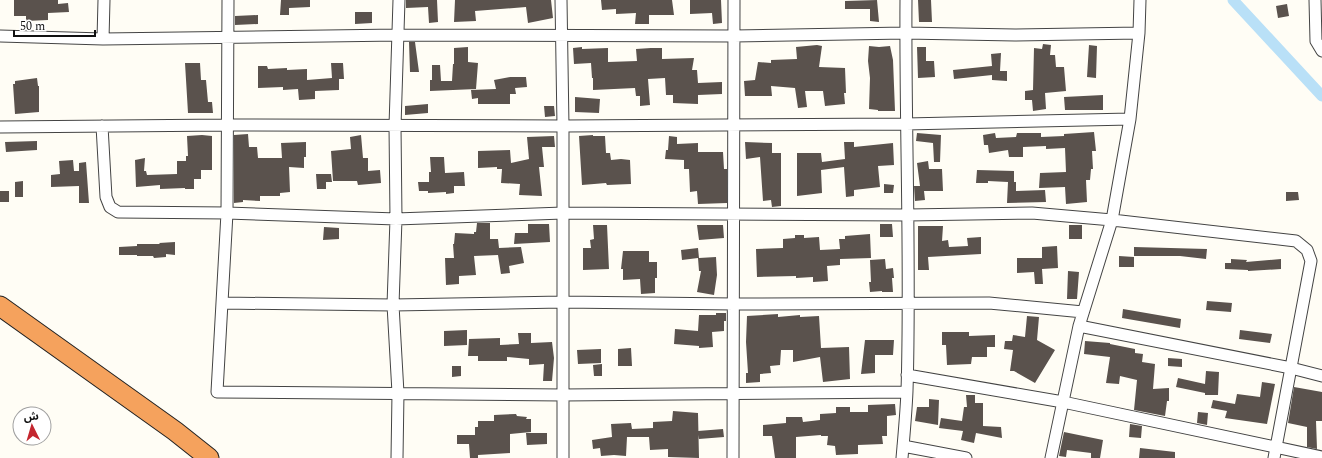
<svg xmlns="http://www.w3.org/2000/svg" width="1322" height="458" font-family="Spectral,'Noto Sans Arabic',serif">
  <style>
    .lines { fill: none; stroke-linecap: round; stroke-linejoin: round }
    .canal { stroke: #b9e0f7; stroke-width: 11 }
    .building { fill: #5a524d }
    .street-casing { stroke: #444; stroke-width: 13 }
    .highway-casing { stroke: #222; stroke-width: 21 }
    .street { stroke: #fff; stroke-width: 11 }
    .highway { stroke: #f5a25d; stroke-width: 19 }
  </style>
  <rect width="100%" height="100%" fill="#fffdf5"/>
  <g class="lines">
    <path class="canal" d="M1233,0L1322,96"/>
  </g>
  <path class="building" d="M14,0H58V4L68,3L69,12L48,13V20L26,21V16H14Z
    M281,0H310V7L289,8V15H280Z
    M406,0H437L438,22L429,23L428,7L406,8Z
    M455,0H551L553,18L528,23L526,7L475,11L476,21L454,22Z
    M601,0H672L674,15H649V24H635L636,13L616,14V9L602,10Z
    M690,0H721L722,23L713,24L712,13L690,14Z
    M877,0L879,22L870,21V9H845V1Z
    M918,0H931L932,22H919Z
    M1287,4L1289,16L1278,18L1276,6Z
    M355,12H372V23L355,24Z
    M258,15V24L235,25V16Z
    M409,42H415L419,72H410Z
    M1043,44L1051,45L1050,55H1055L1056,67H1064L1066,91L1045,93L1046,109L1033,111L1032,100H1025V91L1033,90L1034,48L1042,49Z
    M817,45L822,46L819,67L845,68L846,93H844L845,104L825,106L823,91H805L807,107L798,108L795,88L771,86L772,96H745L744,81L755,80L758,62L771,63V60L797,59L796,47Z
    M1089,45L1097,46L1096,78L1087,77Z
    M869,46L879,47L890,46L893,60L895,111H878V110L869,109L870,78L868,61Z
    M468,47V62L478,63L476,89L430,91V80H432V65H440L441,81H452L453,64H454V48Z
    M582,47V49L608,48V62L637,61L636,49L651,48H662V59L694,58L692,70H697L698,83L722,82V94L698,95V104L673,103V95H666L665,78L648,79L650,105L640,106V96H636L635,88L593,90V78H592L591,63L574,64L573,48Z
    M917,47H926V61H934L935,77L918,78Z
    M1001,53L1000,71H1007V81L992,80V75L954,79L953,70L992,66L991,54Z
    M185,63H200L201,80H206L208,102H212L213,113H188Z
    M331,63H343L344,79H339V90L315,91V99L299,100L298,89L283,90V87L258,88V66H267L268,69L287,68V70L307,69V80L332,78Z
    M510,77H526L527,87L515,88L516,94H510V104H478V98L472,99L471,90L496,89L494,80Z
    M37,78L38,86H39V112L15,114L13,84H15V81Z
    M1103,95V110H1065L1064,97Z
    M575,97L600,99L599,113L575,112Z
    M428,104V113L405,115V106Z
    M544,106H554L555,116L545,117Z
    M1094,132L1096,151H1092L1093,169H1091L1090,180H1086L1087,202L1066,204L1065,187L1039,188L1040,173L1066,172L1065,148L1046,149V146L1023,147V157H1009L1008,150L989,153L988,145H984L983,135L995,133L996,138L1016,137L1017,133H1041V137L1064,136V134Z
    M917,133L941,135L940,162H934L933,143L916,141Z
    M248,134L249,147H257L258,158H282L281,143L306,142V157H304V168L289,167L290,192L280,193V196H260V201L243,200V202L234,203V135Z
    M202,135L212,136V170H201V179H194V189H185V188L160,189V185L136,187L135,160L145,158L144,171H146L147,175L177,174V161H186V156H188L187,136Z
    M361,135L363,158H368V171L380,170L381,183L358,185L357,181H333L331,151L351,149L350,137Z
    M593,135V136H605L606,153H610L611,160L621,159L630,160L631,184L607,185L606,183L582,185L579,136Z
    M554,136L555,147H542L544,167H539L542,196L519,195L520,184L501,183L502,169H497V167L478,168V151L510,150L511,163L529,159L527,137Z
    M669,136L677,137V144L698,143V152H723L724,169H727V203L698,204L697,191L690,192L689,169H684V160L665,159L666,150H668Z
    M37,141V150L6,152L5,142Z
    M745,142L772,143V153H781V206L772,207L771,200L763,201L760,157L746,159Z
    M844,142H854V147L893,143L894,165L878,166L880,187L854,190V196L846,197L844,167L821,170L822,193L797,196V153H821L822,162L845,159Z
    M430,157H444L445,173L464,172L465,186H454V193L446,194V192L428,193V191H419L418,182H429V172H431Z
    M73,160L74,171H79V163L86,162L89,203H79V186L51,187V175L60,174L59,161Z
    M928,161L929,169H942L943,191H924L925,200L915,201L914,186H920L917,163Z
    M977,170L1014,171V182H1016V191L1045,190L1046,202L1007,203L1008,182L988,181V183H976Z
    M316,174H331L332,182H326V189H317Z
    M23,181V197H15V182Z
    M884,184L894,185L893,193H884Z
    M0,191H9V202H0Z
    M1286,192H1298L1299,200L1286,201Z
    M477,223H490V239H498L499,248L521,247L524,263L509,266L510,273L501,274L498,255L474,256L476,275L459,276V284L446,285L445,258H454L453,244H454L455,233L474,234V232H476Z
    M528,224H549L550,242L514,244L515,233H528Z
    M880,224H892L893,237H880Z
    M593,225H607L609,269L583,270V248H591L590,240L594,239Z
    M697,225H723L724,238L699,240Z
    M1069,225H1082V239H1069Z
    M918,226H943L942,241L948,240L949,247L968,246L967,238L981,237V254L928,257L929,270H918Z
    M324,227L339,228V239L323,240Z
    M870,234L871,258L840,259V265L827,266L828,281L813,282V277L796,278V276L757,277L756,249L783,248V239L795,238V235H804V238L819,237L820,250L840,249L839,239H845V236Z
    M175,242V255L166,254V257L154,258L153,256H137V255H119V247L137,246V244H160L159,243Z
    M1057,246L1058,268L1042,269L1043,284H1035L1034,272L1017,273V258H1042V247Z
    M1134,247L1207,249L1206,259L1180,256H1134Z
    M698,248L699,258L716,257L717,275L714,295L697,292L701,271H699L698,258L682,260L681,250Z
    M623,251H649V262H657V278H655V293L641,294L640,279L623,280V269H621Z
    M1119,256L1134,257V267H1119Z
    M885,259L886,269L893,268L894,278H892L893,292H882V291L870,292L869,282H871L870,260Z
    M1231,259L1247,260L1246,262L1281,259V269L1248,271V270L1225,269V263H1231Z
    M1068,271L1079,272L1077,299H1067Z
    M1207,301L1232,303L1231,312L1206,310Z
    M1123,309L1181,319L1180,328L1122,318Z
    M716,313H726V321H724V331L712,332L713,347L699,348V346L674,344L675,329L698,331L699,315H716Z
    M778,314V317L800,315V317L819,316L821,348L849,347L850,379L823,382L820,357L793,362V350H781L780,365L770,366L771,373L760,374V382L746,383V373H748L746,342L747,316Z
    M1027,316L1039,317L1037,340L1055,350L1035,383L1014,371H1010L1013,350L1004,349L1005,341H1012L1013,335L1025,337Z
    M467,330V345L444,346V331Z
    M1240,330L1272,334L1270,343L1239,339Z
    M942,332H969V336L995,335V347H987V357H972L971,364L947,365L946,345H942Z
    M518,333H531V343L552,342L554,358L552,381H543L544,364L529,365V359L507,357V361H478V356H468L469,339L500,338V345L519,344Z
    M865,340H894L893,355H875V373L861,374Z
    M1085,341L1110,343V344L1135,349V353L1143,354L1142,362L1155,364L1153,389L1169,388V401H1167L1165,416L1134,410L1137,380L1120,376L1119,384L1106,383L1110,357L1084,354Z
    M631,348L632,366H618V349Z
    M601,349V363L578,364L577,350Z
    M1168,358L1182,359V367L1168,366Z
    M602,364V376H594L593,365Z
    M452,366H461V376L452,377Z
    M1206,371L1219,372L1218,395H1205V393L1176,387L1178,378L1205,384Z
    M1262,382L1275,384L1267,424L1225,418L1227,411L1211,408L1213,400L1235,404L1237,394L1260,397Z
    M1294,387L1322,392V421H1316L1317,449L1307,447V427L1288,423Z
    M966,395H975V403H983V426L1001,427L1002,438L976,433L974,443L961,440L963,431L939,428L941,418L962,421L964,407H967Z
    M929,399L939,400L938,425L915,421L917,407H929Z
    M895,404L896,415L887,416V436H882L883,444L858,445V454L836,455L835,446L827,445L828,436H821V435L796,437V458H775L772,436H763V425L786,423V417H802L803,422L820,420V414L836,413V407H850V412H868V405Z
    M673,411L698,413L699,458L668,457V449L650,450L649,437H627L626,456L614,455L601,456L600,448L593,449L592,440L612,437L611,424L631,423L632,429L653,428V422L672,421Z
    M1198,412L1208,413L1207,425L1197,423Z
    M516,414L517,416L527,417L526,419H531V432L510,434V453L478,455V458H470L469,444H457V435H475V427H478V421H494V415Z
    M1130,424L1142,426L1141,438L1129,437Z
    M723,429L724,437L699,439L698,431Z
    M1064,432L1103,440L1100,458H1091V453L1067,450L1066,457L1059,456Z
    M526,433H547V444L527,445Z
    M1140,448L1175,452V458H1139Z"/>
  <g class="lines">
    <defs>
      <path id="street" d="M228,0L227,213L217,392L563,395L907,392
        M561,0L563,126V458
        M1315,0L1316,41L1322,51
        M0,36L103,39L398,35L734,36L905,33L1015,35L1139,33
        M103,39L104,0
        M102,126L106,197L110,207L118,212L227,213L396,219L563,213L908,215L1032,213L1112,220L1296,241L1307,250L1311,261L1274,458
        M0,127L227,125L563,126L906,124L1130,119
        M222,303L393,305L562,302L734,304L989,303L1083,312
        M1079,326L1291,368L1322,376
        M907,375L1063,402L1322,457
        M903,446L966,458
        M397,458L398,393L393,305L396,219L395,126L399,0
        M733,458L734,0
        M902,458C904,436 906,414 907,391C911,261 905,130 906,0
        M1051,458L1079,326L1112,220L1130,119L1139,33L1140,0"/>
      <path id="highway" d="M0,306L175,431L209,458"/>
    </defs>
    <use href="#street" class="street-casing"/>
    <use href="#highway" class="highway-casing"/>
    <use href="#street" class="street"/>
    <use href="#highway" class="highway"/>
  </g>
  <g transform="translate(32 426) rotate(355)"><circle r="19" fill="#ffffff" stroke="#a0a0a0"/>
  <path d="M0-3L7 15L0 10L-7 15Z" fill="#c4262e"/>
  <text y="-6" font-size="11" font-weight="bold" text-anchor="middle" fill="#111111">ش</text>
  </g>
  <path d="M14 30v6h81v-6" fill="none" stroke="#111111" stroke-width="2"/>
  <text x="20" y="30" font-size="12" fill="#111111" stroke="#ffffff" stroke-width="3" paint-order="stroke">50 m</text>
</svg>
